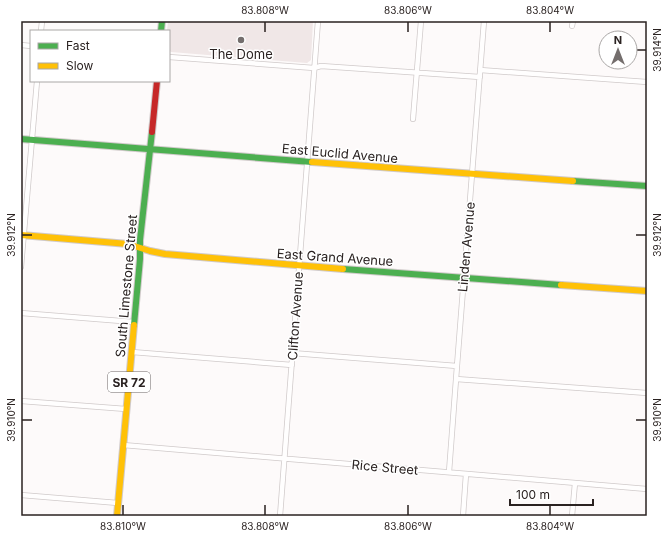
<svg xmlns="http://www.w3.org/2000/svg" width="668" height="537" font-family="Inter,sans-serif">
  <style>
    .built { fill: #f0e7e7 }
    .lines { fill: none; stroke-linecap: round; stroke-linejoin: round }
    .street-casing { stroke: #d0caca; stroke-width: 6 }
    .fast-casing { stroke: #d0caca; stroke-width: 8 }
    .slow-casing { stroke: #d0caca; stroke-width: 8 }
    .jam-casing { stroke: #d0caca; stroke-width: 8 }
    .street { stroke: #fffefe; stroke-width: 4.5 }
    .fast { stroke: #4caf50; stroke-width: 6 }
    .slow { stroke: #ffc107; stroke-width: 6 }
    .jam { stroke: #c62828; stroke-width: 6 }
    .ticks { fill: none; stroke: #2a2221; stroke-width: 1.5 }
    .poi-dot { fill: #746e6d; stroke: #fff; stroke-width: 1.5 }
    .labels { text-anchor: middle; dominant-baseline: central; stroke-width: 3; stroke-linejoin: round; paint-order: stroke }
    .shield { fill: #fff; stroke: #6a6464; stroke-width: 1 }
    .shield-label { font-size: 12px; font-weight: bold; fill: #2a2221 }
    .poi-label { font-size: 13px; fill: #2a2221; stroke: #fff }
    .street-label { font-size: 13px; fill: #2a2221; stroke: #fff }
    .neatline { fill: none; stroke: #2a2221; stroke-width: 1.5 }
    .ticks-label { font-size: 10px; text-anchor: middle; fill: #2a2221 }
  </style>
  <rect width="100%" height="100%" fill="#fdfafa"/>
  <path class="built" d="M168,21H313L311,60L307,63L171,52L169,50V31H167Z"/>
  <g class="lines">
    <defs>
      <path id="street" d="M572,26L573,21
        M41,31L42,21
        M21,45L31,46
        M169,57L314,68L321,66L480,77
        M480,70L647,82
        M413,119L421,21
        M21,267L37,81
        M21,313L134,322
        M132,352L292,365
        M292,353L457,366
        M456,379L647,393
        M21,401L126,409
        M123,445L647,489
        M449,472L457,366L484,21
        M21,495L118,503
        M280,516L318,21
        M463,516L466,474
        M572,516L575,483"/>
      <path id="fast" d="M161,31L162,21
        M21,139L312,162
        M573,181L647,186
        M343,269L561,285
        M134,325L140,259V240L152,132"/>
      <path id="slow" d="M312,162L573,181
        M21,235L128,244L150,251L165,254L343,269
        M561,285L647,291
        M117,516L134,325"/>
      <path id="jam" d="M152,132L157,81"/>
    </defs>
    <use href="#street" class="street-casing"/>
    <use href="#fast" class="fast-casing"/>
    <use href="#slow" class="slow-casing"/>
    <use href="#jam" class="jam-casing"/>
    <use href="#street" class="street"/>
    <use href="#fast" class="fast"/>
    <use href="#slow" class="slow"/>
    <use href="#jam" class="jam"/>
  </g>
  <path class="ticks" d="M265,22V32M408,22V32M550,22V32M636,50H646M22,235H32M636,235H646M22,420H32M636,420H646M123,505V515M265,505V515M408,505V515M550,505V515"/>
  <circle class="poi-dot" cx="241" cy="40" r="4"/>
  <g class="labels">
    <rect class="shield" x="108" y="372" width="42" height="20" rx="3"/>
    <g class="shield-label">
      <text x="129" y="382">SR 72</text>
    </g>
    <g class="poi-label">
      <text x="241" y="54">The Dome</text>
    </g>
    <g class="street-label">
      <text transform="translate(340 153) rotate(5)">East Euclid Avenue</text>
      <text transform="translate(466 247) rotate(-85)">Linden Avenue</text>
      <text transform="translate(335 257) rotate(4)">East Grand Avenue</text>
      <text transform="translate(126 286) rotate(-85)">South Limestone Street</text>
      <text transform="translate(295 316) rotate(-86)">Clifton Avenue</text>
      <text transform="translate(385 467) rotate(5)">Rice Street</text>
    </g>
  </g>
  <rect width="668" height="537" fill="none" stroke="#ffffff" stroke-width="44"/>
  <rect x="30" y="30" width="140" height="52" fill="#ffffff" stroke="#aaa7a6"/>
  <rect x="38" y="43" width="20" height="6" fill="#4caf50" stroke="#aaa7a6"/>
  <text x="66" y="50" font-size="12" fill="#2a2221">Fast</text>
  <rect x="38" y="63" width="20" height="6" fill="#ffc107" stroke="#aaa7a6"/>
  <text x="66" y="70" font-size="12" fill="#2a2221">Slow</text>
  <g transform="translate(618 50)"><circle r="19" fill="#ffffff" stroke="#aaa7a6"/>
  <path d="M0-3L7 15L0 10L-7 15Z" fill="#746e6d"/>
  <text y="-6" font-size="11" font-weight="bold" text-anchor="middle" fill="#2a2221">N</text>
  </g>
  <path d="M510 499v6h83v-6" fill="none" stroke="#2a2221" stroke-width="2"/>
  <text x="516" y="499" font-size="12" fill="#2a2221" stroke="#ffffff" stroke-width="3" paint-order="stroke">100 m</text>
  <rect x="22" y="22" width="624" height="493" class="neatline"/>
  <g class="ticks-label">
    <text x="265" y="14">83.808°W</text>
    <text x="408" y="14">83.806°W</text>
    <text x="550" y="14">83.804°W</text>
    <text transform="translate(657 50) rotate(-90)" y="4">39.914°N</text>
    <text transform="translate(11 235) rotate(-90)" y="4">39.912°N</text>
    <text transform="translate(657 235) rotate(-90)" y="4">39.912°N</text>
    <text transform="translate(11 420) rotate(-90)" y="4">39.910°N</text>
    <text transform="translate(657 420) rotate(-90)" y="4">39.910°N</text>
    <text x="123" y="530">83.810°W</text>
    <text x="265" y="530">83.808°W</text>
    <text x="408" y="530">83.806°W</text>
    <text x="550" y="530">83.804°W</text>
  </g>
</svg>
